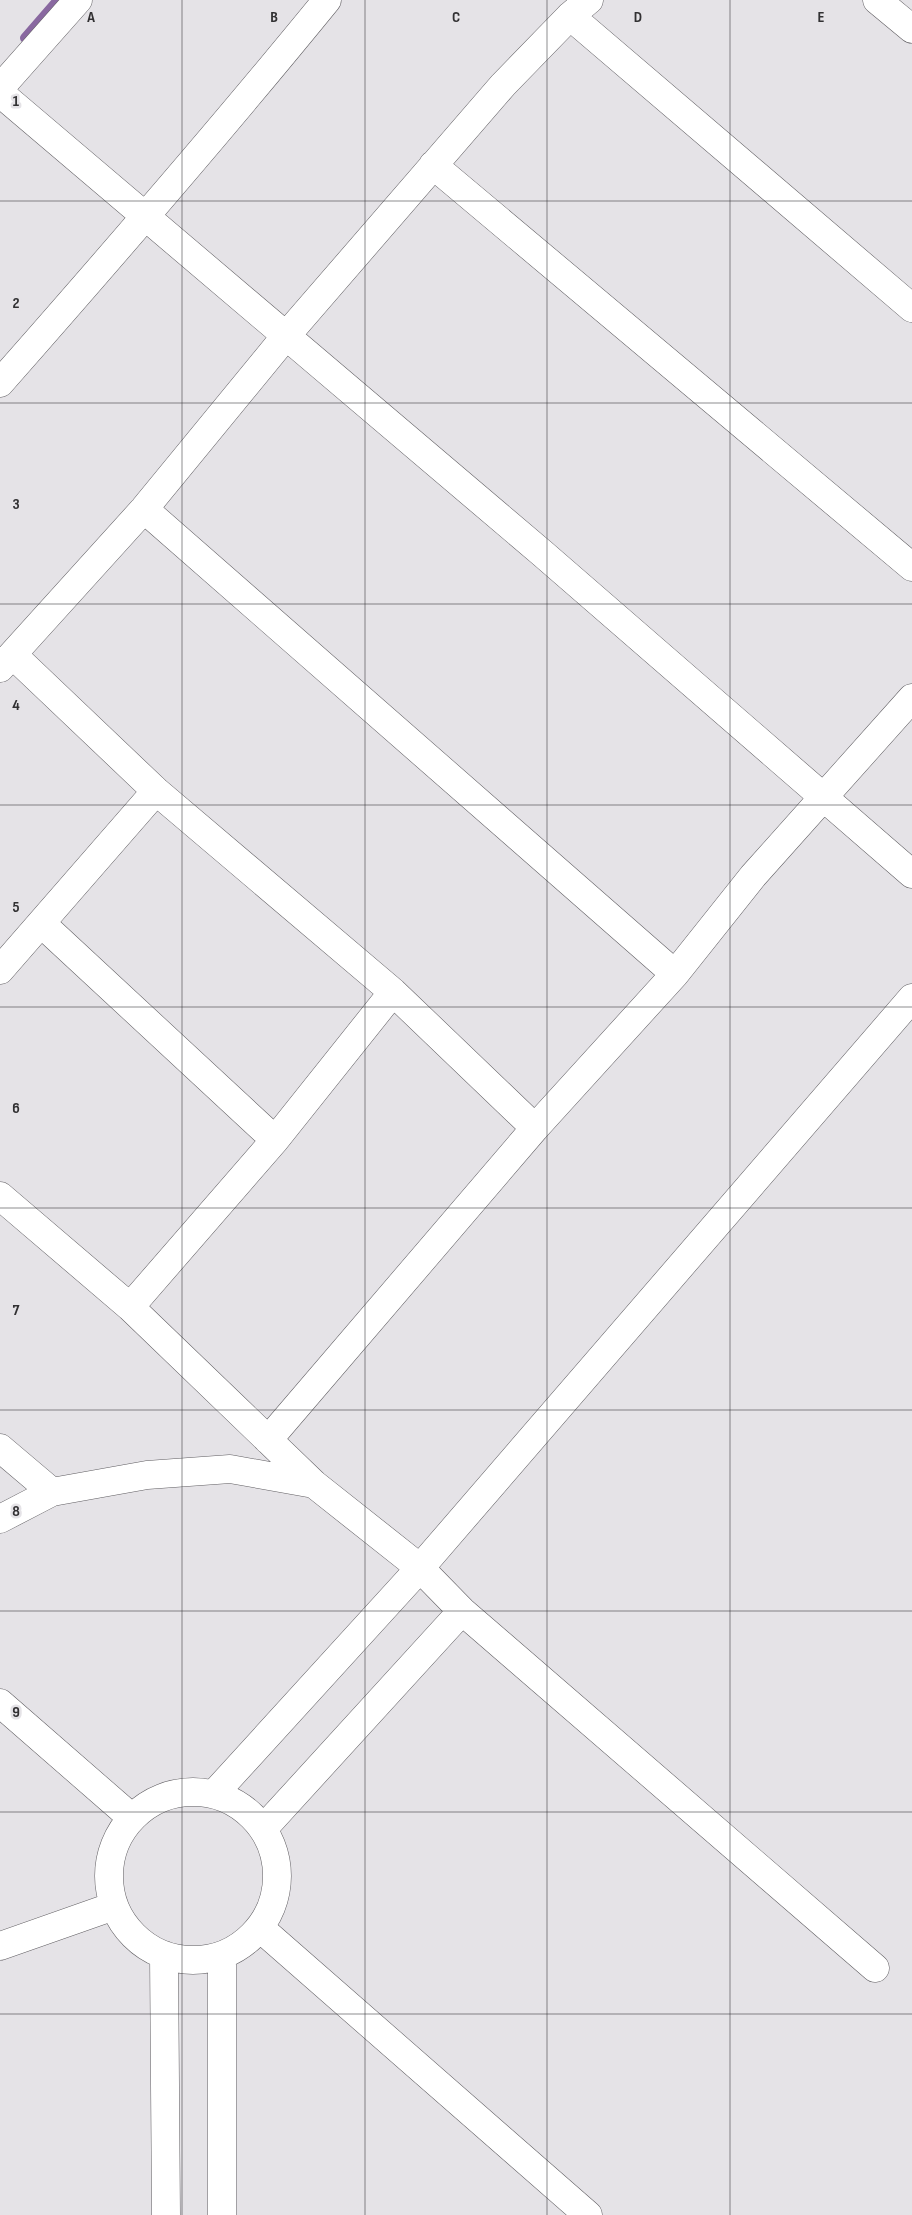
<svg xmlns="http://www.w3.org/2000/svg" width="912" height="2215" font-family="'Sofia Sans Condensed',sans-serif">
  <style>
    .lines { fill: none; stroke-linecap: round; stroke-linejoin: round }
    .stream { stroke: #8968a0; stroke-width: 10 }
    .street-casing { stroke: #605e62; stroke-width: 29 }
    .street { stroke: #fff; stroke-width: 28 }
    .grid { fill: none; stroke: #323133; stroke-width: 1; stroke-opacity: 0.55 }
    .grid-label { font-size: 16px; text-anchor: middle; font-weight: bold; fill: #323133; stroke: #e5e3e7; stroke-width: 5; stroke-linejoin: round; paint-order: stroke }
  </style>
  <rect width="100%" height="100%" fill="#e5e3e7"/>
  <g class="lines">
    <path class="stream" d="M25,38L58,0"/>
    <defs>
      <path id="street" d="M877,0L912,29
        M570,16L912,308
        M0,88L78,0
        M0,93L542,553L912,874
        M433,165L912,567
        M0,383C111,257 221,130 327,0
        M144,509L675,974
        M13,655L156,791L393,992L535,1128
        M0,668L144,509L285,337L503,85L570,16L589,0
        M41,923L275,1140
        M0,970L156,791
        M0,1196L130,1307L314,1484L420,1568L462,1611L875,1968
        M130,1307L275,1140L393,992
        M268,1440L535,1128L675,974L753,876L912,698
        M0,1448L52,1492
        M0,1519L52,1492L147,1475L230,1469L314,1484
        M0,1703L132,1818
        M109 1876a84 84 0 1 1 168 0a84 84 0 1 1-168 0Z
        M214,1794L420,1568L912,998
        M263,1829L462,1611
        M260,1928L588,2215
        M0,1946L114,1906
        M164,1955L166,2215
        M222,2215V1956"/>
    </defs>
    <use href="#street" class="street-casing"/>
    <use href="#street" class="street"/>
  </g>
  <path class="grid" d="M182,0V2215M365,0V2215M547,0V2215M730,0V2215M0,201H912M0,403H912M0,604H912M0,805H912M0,1007H912M0,1208H912M0,1410H912M0,1611H912M0,1812H912M0,2014H912"/>
  <g class="grid-label">
    <text x="91" y="22">A</text>
    <text x="274" y="22">B</text>
    <text x="456" y="22">C</text>
    <text x="638" y="22">D</text>
    <text x="821" y="22">E</text>
    <text x="16" y="106">1</text>
    <text x="16" y="308">2</text>
    <text x="16" y="509">3</text>
    <text x="16" y="710">4</text>
    <text x="16" y="912">5</text>
    <text x="16" y="1113">6</text>
    <text x="16" y="1315">7</text>
    <text x="16" y="1516">8</text>
    <text x="16" y="1717">9</text>
  </g>
</svg>
